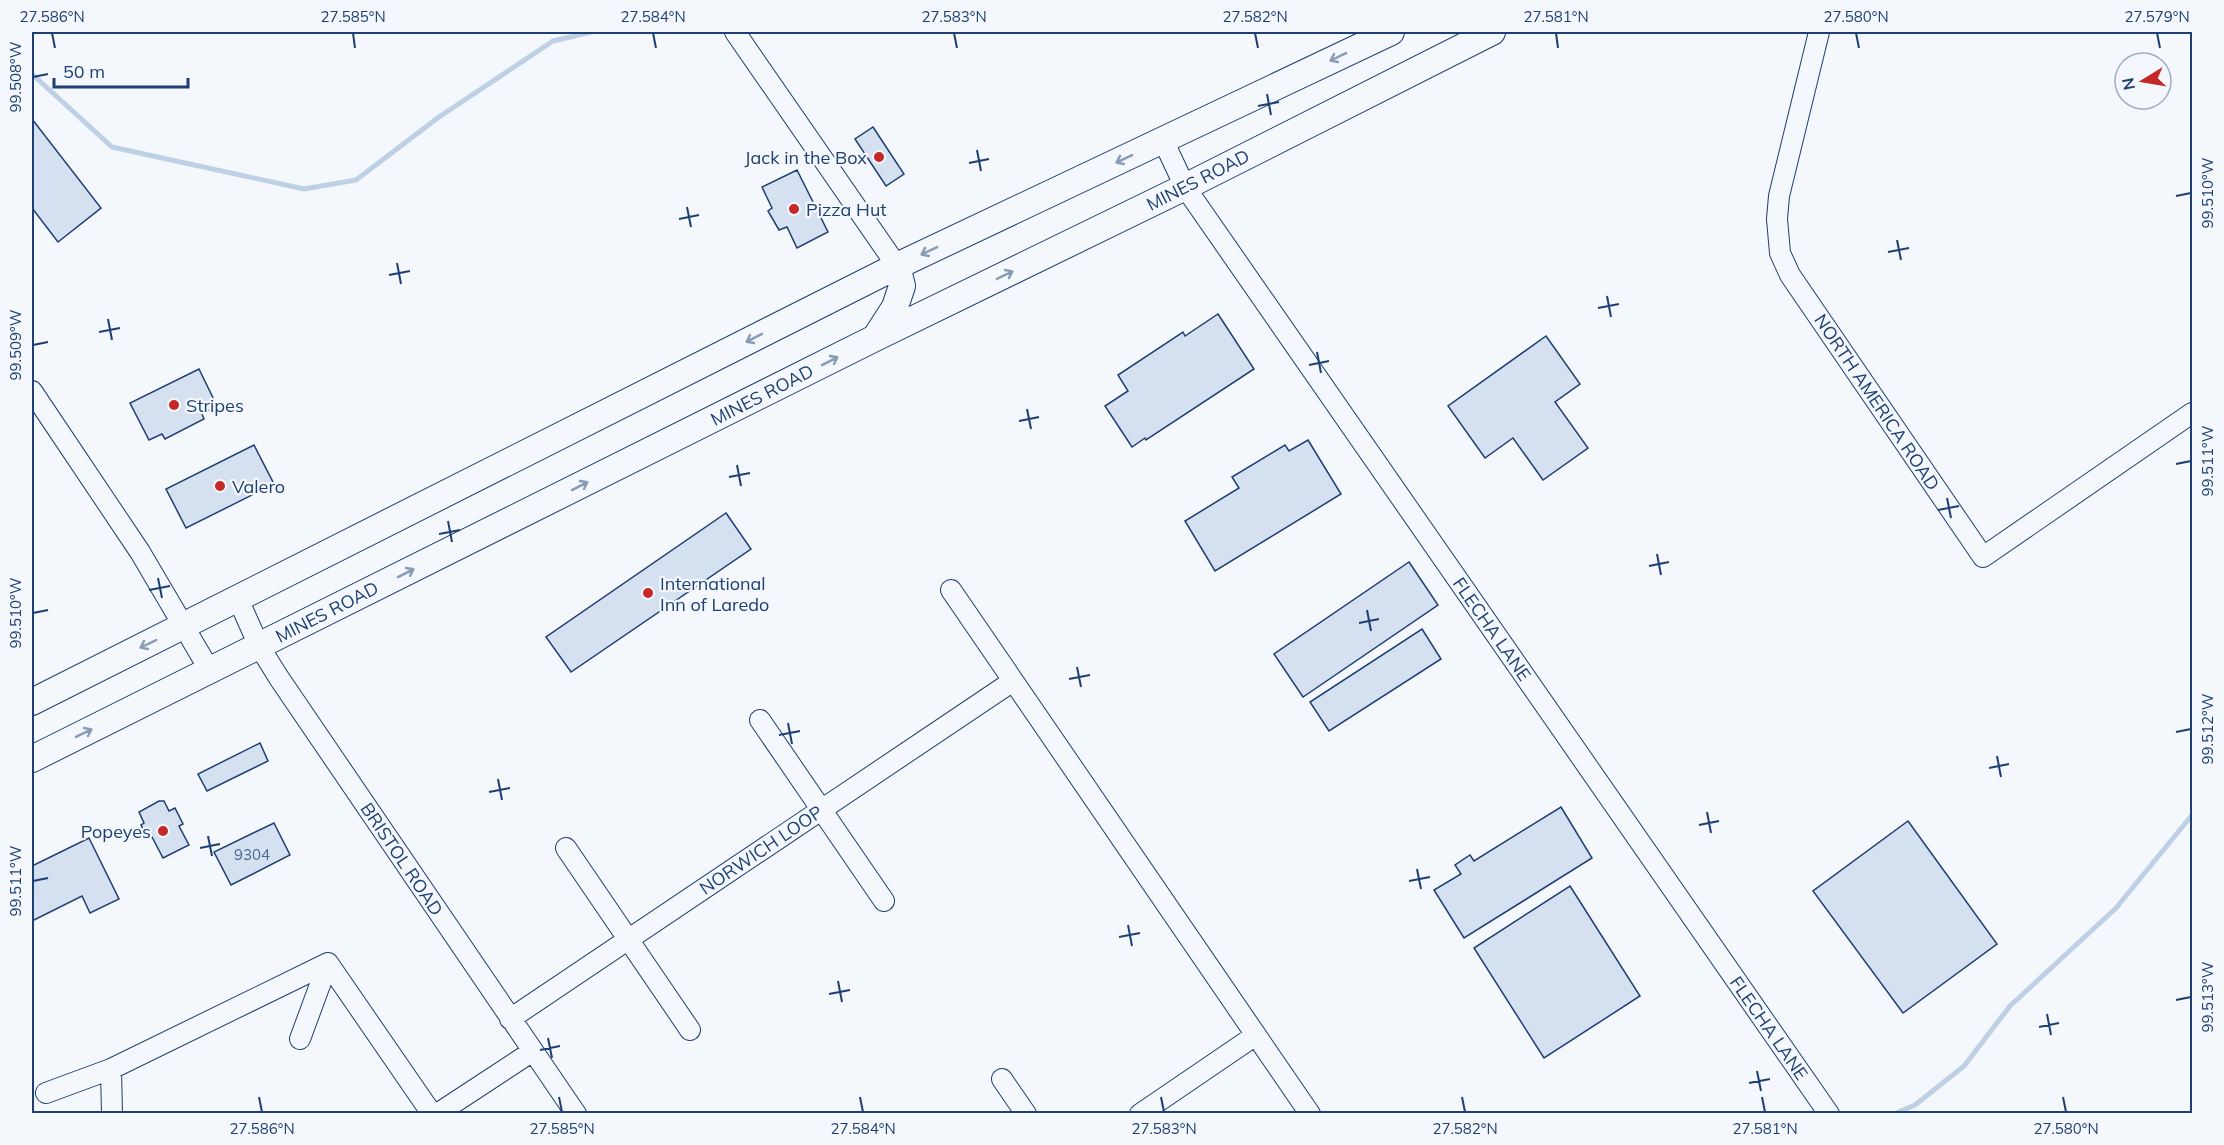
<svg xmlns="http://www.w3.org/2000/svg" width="2224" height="1145" font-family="Mulish,sans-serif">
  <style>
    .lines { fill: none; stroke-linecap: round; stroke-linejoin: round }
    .stream { stroke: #bed0e5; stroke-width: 5 }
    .building { fill: #d5e0f0; stroke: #1d3f73; stroke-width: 1.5 }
    .minor-casing { stroke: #1d3f73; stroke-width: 22 }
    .major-casing { stroke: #1d3f73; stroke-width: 28 }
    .minor { stroke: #f4f7fb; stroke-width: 20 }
    .major { stroke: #f4f7fb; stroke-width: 26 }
    .oneway { stroke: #889bb7 }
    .ticks { fill: none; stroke: #1d3f73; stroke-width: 2 }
    .poi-dot { fill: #c62828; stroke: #f4f7fb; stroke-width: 2 }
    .labels { text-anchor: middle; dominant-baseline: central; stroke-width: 4.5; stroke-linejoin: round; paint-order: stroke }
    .number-label { font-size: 15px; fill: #4b6792 }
    .poi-label { font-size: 18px; fill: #1d3f73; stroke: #f4f7fb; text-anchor: start }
    .street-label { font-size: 18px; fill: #1d3f73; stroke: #f4f7fb }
    .neatline { fill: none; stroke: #1d3f73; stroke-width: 2 }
    .ticks-label { font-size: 15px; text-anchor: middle; fill: #1d3f73 }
  </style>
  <rect width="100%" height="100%" fill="#f4f7fb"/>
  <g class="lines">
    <path class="stream" d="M32,74L112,147L304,189L356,180L439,117L553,41L591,32
      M1894,1114L1915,1105L1964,1066L2010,1006L2116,908L2192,815"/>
  </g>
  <path class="building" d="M32,119L101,208L58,242L32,208Z
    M873,127L904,174L886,186L855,139Z
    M797,170L828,232L797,248L787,227L779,230L768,211L772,208L762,187Z
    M1218,314L1254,369L1146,440L1145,438L1132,447L1105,406L1128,391L1118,375L1183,332L1185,336Z
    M1546,336L1580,384L1555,402L1588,448L1543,480L1513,438L1485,458L1448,406Z
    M199,369L217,406L202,414L204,419L165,439L162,434L149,440L130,403Z
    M1308,440L1341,494L1215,571L1185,521L1239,488L1232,477L1285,445L1289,451Z
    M254,445L274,484L186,528L166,489Z
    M726,513L751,549L571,672L546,637Z
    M1409,562L1438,605L1303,697L1274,654Z
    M1422,629L1441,659L1329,731L1310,702Z
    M260,743L268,761L207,791L198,774Z
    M159,801H164L169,811L175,808L183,824L179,826L189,845L163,858L152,837L148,839L141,825L144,823L139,812Z
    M1561,807L1592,858L1464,938L1434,890L1461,874L1455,865L1470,855L1474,861Z
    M1908,821L1997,944L1903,1013L1813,891Z
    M274,823L290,855L231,885L214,852Z
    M89,838L119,899L90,913L82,896L32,921V866Z
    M1570,886L1640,996L1544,1058L1474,948Z"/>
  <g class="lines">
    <defs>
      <path id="minor" d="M735,32L897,266
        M1819,32L1779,196L1777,219L1780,253L1790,275L1983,557L2192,413
        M1163,140L1185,187L1829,1114
        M32,391L140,552L210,671
        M951,590L1310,1114
        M238,599L259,646L279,678L576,1114
        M760,720L884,901
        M566,848L690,1030
        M328,963L432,1114
        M510,1019L1013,681
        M1002,1079L1026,1114
        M46,1093L111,1069
        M112,1114L111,1069L328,963L300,1039
        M437,1114L533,1051
        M1140,1114L1256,1035"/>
      <path id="major" d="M875,338L895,307L902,286L897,266
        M32,702L897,266L1391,32
        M32,759L875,338L1185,187L1492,32"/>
    </defs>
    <use href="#minor" class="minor-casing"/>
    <use href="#major" class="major-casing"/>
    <use href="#minor" class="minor"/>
    <use href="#major" class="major"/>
  </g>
  <defs><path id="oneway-shaft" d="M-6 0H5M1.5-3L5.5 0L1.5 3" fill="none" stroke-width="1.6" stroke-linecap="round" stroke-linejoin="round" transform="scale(1.5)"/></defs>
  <g class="oneway">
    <use href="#oneway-shaft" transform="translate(1338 57) rotate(154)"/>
    <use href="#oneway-shaft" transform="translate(1124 159) rotate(155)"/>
    <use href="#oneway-shaft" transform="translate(929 251) rotate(155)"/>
    <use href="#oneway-shaft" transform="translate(1005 275) rotate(-26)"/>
    <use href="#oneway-shaft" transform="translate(754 338) rotate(153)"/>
    <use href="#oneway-shaft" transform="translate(830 361) rotate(-27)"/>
    <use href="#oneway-shaft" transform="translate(580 486) rotate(-27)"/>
    <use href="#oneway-shaft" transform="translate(406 573) rotate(-27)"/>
    <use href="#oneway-shaft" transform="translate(148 644) rotate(154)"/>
    <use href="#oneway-shaft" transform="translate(84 733) rotate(-26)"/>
  </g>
  <path class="ticks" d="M52,33L55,48M353,33L355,48M653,33L656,48M954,33L957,48M1255,33L1258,48M1556,33L1558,48M1856,33L1859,48M2157,33L2160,48M33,77L48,74M1267,94L1271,115M1258,106L1279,102M977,150L981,171M969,163L989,159M2176,196L2191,193M687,207L691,227M679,219L699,215M1897,240L1901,260M1888,252L1909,248M397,263L401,284M389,275L410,271M1607,296L1611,317M1598,308L1619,304M108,319L112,340M99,332L120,328M33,345L48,342M1317,352L1321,373M1309,365L1329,361M1027,409L1031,429M1019,421L1039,417M2176,464L2191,461M737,465L741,486M729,477L750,473M1947,498L1951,518M1938,510L1959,506M448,521L452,542M439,534L460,530M1657,554L1661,575M1649,566L1669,562M158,578L162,598M149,590L170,586M1367,610L1371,631M33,613L48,610M1359,623L1379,619M1077,667L1081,687M1069,679L1090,675M788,723L792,744M2176,732L2191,729M779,735L800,731M1997,756L2001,777M1989,768L2009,764M498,779L502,800M489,792L510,788M1707,812L1711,833M1699,825L1719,821M208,836L212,856M200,848L220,844M1417,869L1421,889M33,881L48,878M1409,881L1430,877M1128,925L1132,946M1119,937L1140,933M838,981L842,1002M829,994L850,990M2176,1000L2191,997M2047,1014L2051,1035M2039,1027L2059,1023M548,1038L552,1058M540,1050L560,1046M1757,1071L1761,1091M1749,1083L1770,1079M259,1097L262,1112M559,1097L562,1112M860,1097L863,1112M1161,1097L1164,1112M1462,1097L1465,1112M1762,1097L1765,1112M2063,1097L2066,1112"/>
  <g class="poi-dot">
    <circle cx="879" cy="157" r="6"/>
    <circle cx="794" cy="209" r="6"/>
    <circle cx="174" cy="405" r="6"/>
    <circle cx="220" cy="486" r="6"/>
    <circle cx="648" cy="593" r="6"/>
    <circle cx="163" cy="831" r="6"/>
  </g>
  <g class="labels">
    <g class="number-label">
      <text x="252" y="854">9304</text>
    </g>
    <g class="poi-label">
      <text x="867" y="157" text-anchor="end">Jack in the Box</text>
      <text x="806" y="209">Pizza Hut</text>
      <text x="186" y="405">Stripes</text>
      <text x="232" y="486">Valero</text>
      <text x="660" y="583">International<tspan x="660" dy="21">Inn of Laredo</tspan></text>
      <text x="151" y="831" text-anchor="end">Popeyes</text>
    </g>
    <g class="street-label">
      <text transform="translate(1198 180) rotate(-27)">MINES ROAD</text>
      <text transform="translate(762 395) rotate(-27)">MINES ROAD</text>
      <text transform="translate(1877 402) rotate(56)">NORTH AMERICA ROAD</text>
      <text transform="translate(327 612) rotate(-27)">MINES ROAD</text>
      <text transform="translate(1492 629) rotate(55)">FLECHA LANE</text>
      <text transform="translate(761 850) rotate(-34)">NORWICH LOOP</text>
      <text transform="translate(402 859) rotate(56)">BRISTOL ROAD</text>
      <text transform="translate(1769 1028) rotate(55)">FLECHA LANE</text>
    </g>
  </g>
  <rect width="2224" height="1145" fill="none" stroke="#f4f7fb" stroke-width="66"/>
  <g transform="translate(2143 81) rotate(259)"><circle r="28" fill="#f4f7fb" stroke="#9eadc5" stroke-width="1.5"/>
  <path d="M0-4.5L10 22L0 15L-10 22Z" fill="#c62828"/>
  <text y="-9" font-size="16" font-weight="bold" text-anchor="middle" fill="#1d3f73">N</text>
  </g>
  <path d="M54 78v9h134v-9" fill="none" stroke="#1d3f73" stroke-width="3"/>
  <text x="63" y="78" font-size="18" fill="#1d3f73" stroke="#f4f7fb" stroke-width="4.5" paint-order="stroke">50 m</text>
  <rect x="33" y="33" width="2158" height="1079" class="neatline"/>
  <g class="ticks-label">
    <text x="52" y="22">27.586°N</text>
    <text x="353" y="22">27.585°N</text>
    <text x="653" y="22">27.584°N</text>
    <text x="954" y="22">27.583°N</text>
    <text x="1255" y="22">27.582°N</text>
    <text x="1556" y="22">27.581°N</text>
    <text x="1856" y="22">27.580°N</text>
    <text x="2157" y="22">27.579°N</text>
    <text transform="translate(16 77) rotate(-90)" y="5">99.508°W</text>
    <text transform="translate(2208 193) rotate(-90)" y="5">99.510°W</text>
    <text transform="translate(16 345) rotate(-90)" y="5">99.509°W</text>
    <text transform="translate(2208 461) rotate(-90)" y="5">99.511°W</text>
    <text transform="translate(16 613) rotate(-90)" y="5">99.510°W</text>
    <text transform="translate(2208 729) rotate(-90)" y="5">99.512°W</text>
    <text transform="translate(16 881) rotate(-90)" y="5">99.511°W</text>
    <text transform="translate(2208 997) rotate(-90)" y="5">99.513°W</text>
    <text x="262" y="1134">27.586°N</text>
    <text x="562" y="1134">27.585°N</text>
    <text x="863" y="1134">27.584°N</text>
    <text x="1164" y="1134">27.583°N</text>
    <text x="1465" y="1134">27.582°N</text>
    <text x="1765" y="1134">27.581°N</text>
    <text x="2066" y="1134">27.580°N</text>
  </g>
</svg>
